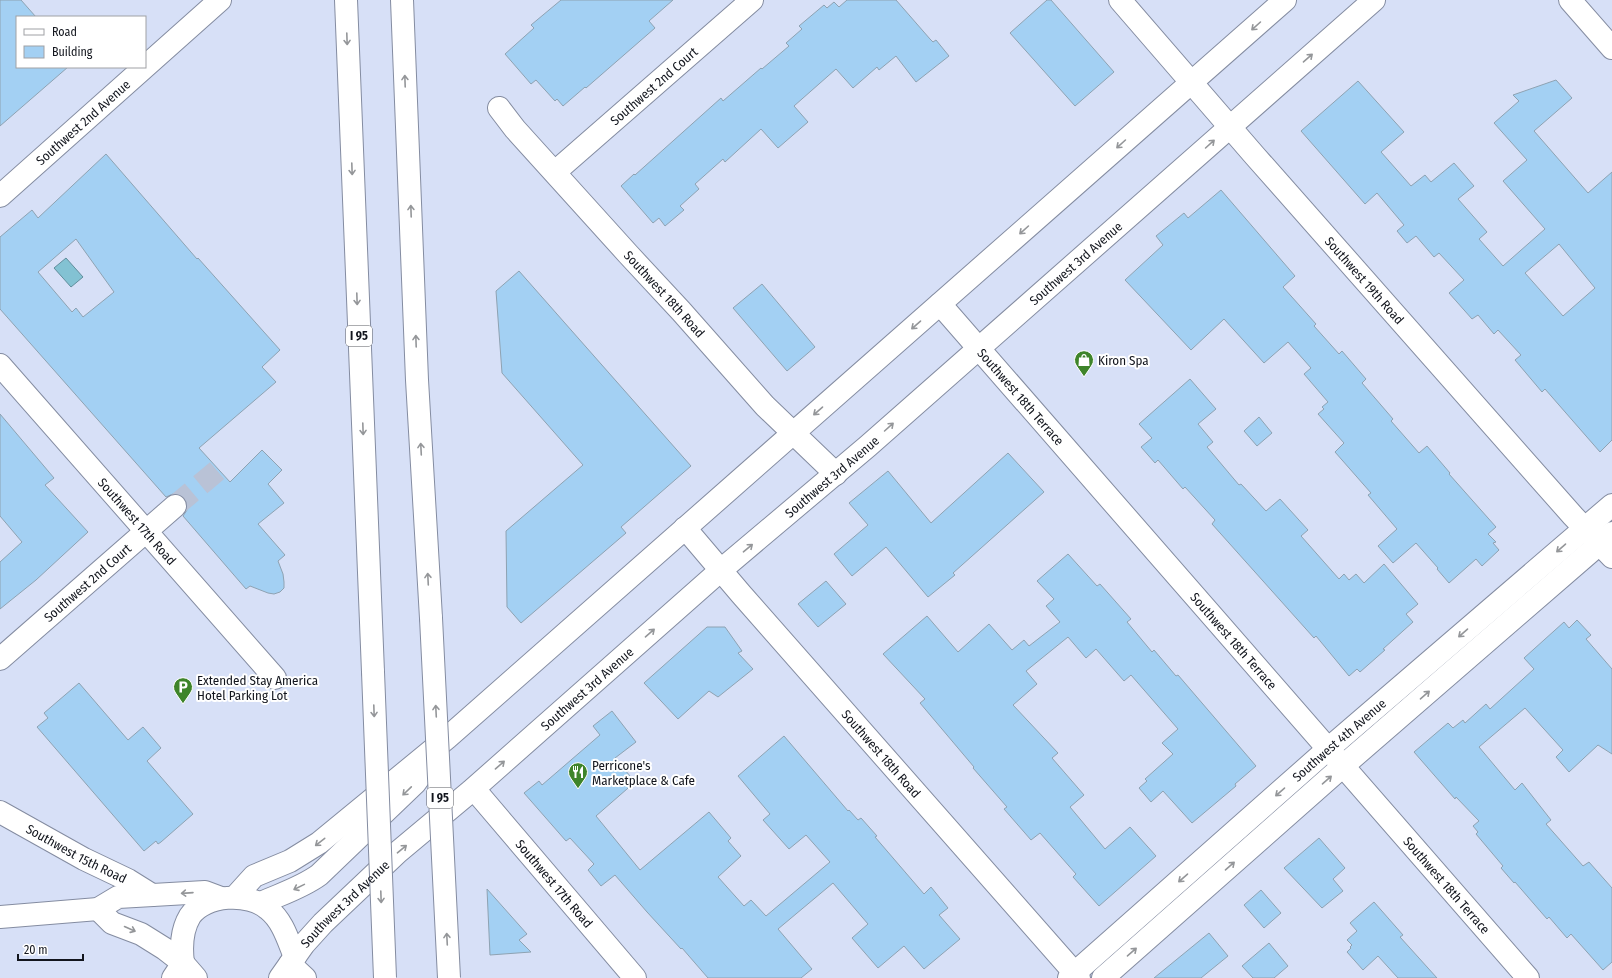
<svg xmlns="http://www.w3.org/2000/svg" width="1612" height="978" font-family="'Fira Sans Condensed',sans-serif">
  <style>
    .water { fill: #83c2d3; stroke: #618e9c }
    .building { fill: #a3d0f3; stroke: #8ea2b2; fill-rule: evenodd }
    .lines { fill: none; stroke-linecap: round; stroke-linejoin: round }
    .minor-tunnel { stroke: #b9c2d6; stroke-width: 22; stroke-dasharray: 22 11; stroke-linecap: butt }
    .minor-casing { stroke: #848ca1; stroke-width: 24 }
    .tertiary-casing { stroke: #848ca1; stroke-width: 24 }
    .secondary-casing { stroke: #848ca1; stroke-width: 24 }
    .motorway-casing { stroke: #848ca1; stroke-width: 24 }
    .minor { stroke: #fff; stroke-width: 22 }
    .tertiary { stroke: #fff; stroke-width: 22 }
    .secondary { stroke: #fff; stroke-width: 22 }
    .motorway { stroke: #fff; stroke-width: 22 }
    .motorway-bridge-casing { stroke: #848ca1; stroke-width: 24; stroke-linecap: butt }
    .motorway-bridge { stroke: #fff; stroke-width: 22 }
    .oneway { stroke: #949699 }
    .labels { text-anchor: middle; dominant-baseline: central; stroke-width: 4; stroke-linejoin: round; paint-order: stroke }
    .shield { fill: #fff; stroke: #595b61; stroke-width: 1 }
    .shield-label { font-size: 12px; font-weight: bold; fill: #12151d }
    .street-label { font-size: 13px; fill: #12151d; stroke: #fff }
    .poi-label { font-size: 13px; fill: #12151d; stroke: #fff; text-anchor: start }
  </style>
  <rect width="100%" height="100%" fill="#d7e0f7"/>
  <path class="water" d="M66,258L83,277L71,287L54,268Z"/>
  <path class="building" d="M0,0H21L36,17H17V67H68L0,126Z
    M561,0H673L649,21L655,28L586,88L585,87L563,106L557,99L555,101L536,80L531,84L505,54L534,28L531,25Z
    M847,0H896L930,39L933,42L936,40L949,56L916,82L896,56L879,70L877,67L853,88L836,69L794,106L808,122L778,148L761,129L725,162L723,159L695,184L699,189L680,206L684,210L665,226L659,218L653,223L621,186L634,174L635,175L721,98L723,101L761,68L762,69L789,46L786,43L802,29L799,26L824,5L827,8L834,2L839,7Z
    M1047,0H1051L1114,72L1075,106L1010,33Z
    M1556,80L1572,98L1534,131L1588,193L1612,172V440L1600,452L1545,389L1542,392L1515,360L1521,355L1498,330L1494,334L1478,315L1472,319L1449,293L1464,280L1439,253L1434,257L1416,236L1407,243L1397,231L1404,225L1377,193L1365,204L1301,131L1358,81L1404,132L1381,152L1411,186L1425,175L1431,182L1454,163L1474,186L1458,199L1487,232L1479,239L1503,266L1545,229L1503,181L1527,160L1494,123L1519,101L1513,95ZM1559,244L1595,288L1563,316L1525,273Z
    M106,154L197,259L198,258L280,350L262,367L276,382L199,448L230,482L262,450L282,470L268,484L284,503L258,524L285,555L278,561L283,574L284,582V588L280,592L274,594L268,593L250,586L246,589L183,516L187,510V503L184,498L179,494H173L166,497L0,309V237L32,210L38,218ZM76,239L114,292L83,317L76,308L72,312L38,272Z
    M1221,190L1295,276L1283,287L1316,324L1314,326L1339,354L1342,351L1366,379L1362,383L1393,419L1391,421L1419,453L1427,446L1450,473L1449,474L1496,527L1488,534L1496,542L1493,543L1499,550L1482,566L1476,559L1449,583L1437,569L1438,568L1416,543L1393,563L1378,546L1397,529L1368,495L1371,493L1335,452L1344,443L1318,414L1324,409L1322,407L1328,402L1304,374L1311,368L1288,342L1264,363L1224,319L1191,350L1125,280L1163,245L1156,236L1184,213L1188,218Z
    M519,271L691,466L621,527L626,533L521,623L507,607L506,531L583,465L502,373L496,291Z
    M762,284L815,347L787,371L733,308Z
    M1190,379L1216,409L1198,424L1213,442L1207,447L1239,485L1241,484L1266,511L1280,499L1308,530L1301,536L1339,579L1344,574L1349,580L1356,574L1364,583L1384,564L1418,604L1406,614L1413,622L1383,649L1385,650L1360,672L1357,669L1349,676L1316,636L1314,638L1212,524L1215,520L1185,487L1183,489L1158,460L1155,463L1141,447L1152,438L1139,424Z
    M0,414L54,478L45,485L88,532L36,580L0,609V562L22,542L0,516Z
    M1259,417L1272,433L1257,446L1244,431Z
    M1008,453L1044,492L953,573L955,575L928,597L886,547L852,576L834,554L868,525L849,503L888,471L931,523Z
    M1068,554L1097,586L1100,584L1131,619L1127,622L1152,652L1154,650L1176,676L1178,675L1256,766L1235,784L1236,786L1192,823L1163,791L1151,802L1139,788L1147,781L1145,779L1173,754L1162,743L1178,729L1131,675L1124,681L1096,649L1086,658L1068,637L1026,671L1037,684L1013,705L1058,753L1052,758L1084,795L1070,807L1105,849L1130,827L1156,856L1099,906L1073,877L1076,874L1040,833L1031,840L1004,809L1007,807L973,768L974,767L920,703L925,699L883,654L927,616L958,652L989,624L1012,650L1024,640L1029,646L1060,622L1046,606L1054,599L1037,581Z
    M826,581L846,604L818,627L798,604Z
    M1577,620L1591,635L1586,639L1612,669V754L1598,745L1569,772L1556,757L1563,750L1525,708L1479,747L1515,790L1522,783L1551,820L1546,824L1583,866L1589,862L1612,888V962L1603,970L1571,934L1567,938L1549,917L1547,919L1515,882L1514,883L1501,868L1503,866L1476,834L1478,832L1473,826L1479,821L1456,797L1455,799L1414,752L1448,723L1453,728L1463,720L1465,723L1486,704L1490,709L1534,669L1524,658L1564,622L1569,628Z
    M707,627H725L742,651L738,653L753,669L718,697L709,691L678,719L644,683Z
    M79,683L128,740L143,727L161,748L147,761L193,814L161,842L158,844L156,841L144,851L37,727L48,718L44,713Z
    M612,711L636,742L615,758L635,782L596,816L640,870L709,812L731,838L728,841L741,856L718,877L744,906L751,900L766,916L830,862L806,835L789,849L763,820L770,814L738,776L784,736L848,811L849,810L858,820L861,818L877,836L875,837L924,894L931,887L948,908L939,915L960,939L924,969L904,946L878,968L852,938L868,924L833,883L778,929L812,969L801,978H708L682,948L681,949L647,912L615,875L601,886L588,870L594,864L570,838L566,841L524,793L539,781L542,785L600,735L593,726Z
    M1319,838L1345,868L1333,879L1343,891L1322,908L1284,868Z
    M487,889L527,934L519,940L531,952L490,955Z
    M1261,890L1281,913L1264,928L1244,905Z
    M1374,902L1403,935L1400,937L1437,978H1398L1378,956L1363,970L1347,952L1351,948L1350,947L1352,945L1347,940L1357,931L1350,923Z
    M1209,933L1228,956L1201,978H1154Z
    M1269,943L1288,966L1274,978H1253L1242,966Z"/>
  <g class="lines">
    <path class="minor-tunnel" d="M175,506L219,469"/>
    <defs>
      <g id="minor">
        <path id="s1" d="M1120,0L1255,156L1573,516L1612,557"/>
        <path d="M1570,0L1612,48"/>
        <path id="s2" d="M499,108L515,129L628,254L681,311L765,406L836,474"/>
        <path id="s3" d="M555,172L752,0"/>
        <path id="s4" d="M0,196L220,0"/>
        <path id="s5" d="M940,304L1528,978"/>
        <path id="s6" d="M0,365L275,678"/>
        <path id="s7" d="M685,528L741,594L1079,978"/>
        <path id="s8" d="M0,659L175,506"/>
        <path id="s9" d="M474,789L635,978"/>
        <path d="M173,978L183,963"/>
        <path id="s10" d="M1069,978L1328,749L1612,505"/>
        <path d="M1103,978L1343,766L1612,533"/>
      </g>
      <g id="tertiary">
        <path id="s11" d="M0,812L84,859L128,880L152,895"/>
        <path d="M290,964L305,978"/>
      </g>
      <g id="secondary">
        <path d="M235,897L254,876L290,861L319,843L447,738L1285,0"/>
        <path d="M261,903C281,894 301,888 319,875L415,783L430,762"/>
        <path d="M98,909L112,923L141,934L165,949L183,963L196,978"/>
        <path d="M0,917L98,909L118,897L205,892L221,898"/>
        <path d="M183,963C181,947 181,931 190,916C205,894 249,892 268,909C283,921 288,940 295,957"/>
        <path id="s12" d="M280,978L304,944L323,923L398,852L471,791L721,570L868,446L1374,0"/>
      </g>
      <path id="motorway" d="M346,0L373,672
        M402,0L417,380L431,618"/>
    </defs>
    <use href="#minor" class="minor-casing"/>
    <use href="#tertiary" class="tertiary-casing"/>
    <use href="#secondary" class="secondary-casing"/>
    <use href="#motorway" class="motorway-casing"/>
    <use href="#minor" class="minor"/>
    <use href="#tertiary" class="tertiary"/>
    <use href="#secondary" class="secondary"/>
    <use href="#motorway" class="motorway"/>
    <defs>
      <path id="motorway-bridge" d="M431,618L449,978
        M373,672L385,978"/>
    </defs>
    <use href="#motorway-bridge" class="motorway-bridge-casing"/>
    <use href="#motorway-bridge" class="motorway-bridge"/>
  </g>
  <defs><path id="oneway-shaft" d="M-6 0H5M1.5-3L5.5 0L1.5 3" fill="none" stroke-width="1.6" stroke-linecap="round" stroke-linejoin="round"/></defs>
  <g class="oneway">
    <use href="#oneway-shaft" transform="translate(1256 26) rotate(138)"/>
    <use href="#oneway-shaft" transform="translate(347 39) rotate(88)"/>
    <use href="#oneway-shaft" transform="translate(1308 58) rotate(-41)"/>
    <use href="#oneway-shaft" transform="translate(405 81) rotate(-92)"/>
    <use href="#oneway-shaft" transform="translate(1121 144) rotate(138)"/>
    <use href="#oneway-shaft" transform="translate(1210 144) rotate(-42)"/>
    <use href="#oneway-shaft" transform="translate(352 169) rotate(88)"/>
    <use href="#oneway-shaft" transform="translate(411 211) rotate(-92)"/>
    <use href="#oneway-shaft" transform="translate(1024 230) rotate(138)"/>
    <use href="#oneway-shaft" transform="translate(357 299) rotate(88)"/>
    <use href="#oneway-shaft" transform="translate(916 325) rotate(139)"/>
    <use href="#oneway-shaft" transform="translate(416 341) rotate(-92)"/>
    <use href="#oneway-shaft" transform="translate(818 411) rotate(139)"/>
    <use href="#oneway-shaft" transform="translate(889 427) rotate(-42)"/>
    <use href="#oneway-shaft" transform="translate(363 429) rotate(88)"/>
    <use href="#oneway-shaft" transform="translate(421 449) rotate(-93)"/>
    <use href="#oneway-shaft" transform="translate(748 548) rotate(-40)"/>
    <use href="#oneway-shaft" transform="translate(1561 548) rotate(139)"/>
    <use href="#oneway-shaft" transform="translate(428 579) rotate(-93)"/>
    <use href="#oneway-shaft" transform="translate(650 633) rotate(-41)"/>
    <use href="#oneway-shaft" transform="translate(1463 633) rotate(139)"/>
    <use href="#oneway-shaft" transform="translate(1425 695) rotate(-41)"/>
    <use href="#oneway-shaft" transform="translate(374 711) rotate(88)"/>
    <use href="#oneway-shaft" transform="translate(436 711) rotate(-93)"/>
    <use href="#oneway-shaft" transform="translate(500 765) rotate(-41)"/>
    <use href="#oneway-shaft" transform="translate(1327 780) rotate(-41)"/>
    <use href="#oneway-shaft" transform="translate(407 791) rotate(136)"/>
    <use href="#oneway-shaft" transform="translate(1280 792) rotate(139)"/>
    <use href="#oneway-shaft" transform="translate(320 842) rotate(142)"/>
    <use href="#oneway-shaft" transform="translate(402 849) rotate(-40)"/>
    <use href="#oneway-shaft" transform="translate(1230 866) rotate(-41)"/>
    <use href="#oneway-shaft" transform="translate(1183 878) rotate(139)"/>
    <use href="#oneway-shaft" transform="translate(299 887) rotate(154)"/>
    <use href="#oneway-shaft" transform="translate(187 893) rotate(176)"/>
    <use href="#oneway-shaft" transform="translate(381 897) rotate(88)"/>
    <use href="#oneway-shaft" transform="translate(130 929) rotate(24)"/>
    <use href="#oneway-shaft" transform="translate(447 939) rotate(-93)"/>
    <use href="#oneway-shaft" transform="translate(1132 952) rotate(-41)"/>
  </g>
  <defs>
    <symbol id="shop-pin" viewBox="-11 -11 22 30"><path d="M0 17L-7.5 6A9.5 9.5 0 1 1 7.5 6Z" fill="#3e842a" stroke="#fff"/><path d="M-5-2.5h2.3a2.7 3.5 0 0 1 5.4 0H5L5.5 6h-11ZM-1.5-2.5h3a1.5 2.3 0 0 0-3 0Z" fill="#fff"/></symbol>
    <symbol id="parking-pin" viewBox="-11 -11 22 30"><path d="M0 17L-7.5 6A9.5 9.5 0 1 1 7.5 6Z" fill="#3e842a" stroke="#fff"/><path d="M-3.5-5.5H1a3.5 3.5 0 0 1 0 7H-1V5.5H-3.5ZM-1-3.4V-.6H.8a1.4 1.4 0 0 0 0-2.8Z" fill="#fff"/></symbol>
    <symbol id="restaurant-pin" viewBox="-11 -11 22 30"><path d="M0 17L-7.5 6A9.5 9.5 0 1 1 7.5 6Z" fill="#3e842a" stroke="#fff"/><path d="M-5-6h1v4h1v-4h1v4h1v-4h1v5L-1.5 .5V6h-2V.5L-5-1ZM5-6V6H3V1.5H1.5Q1.5-4 5-6Z" fill="#fff"/></symbol>
  </defs>
  <g fill-rule="evenodd">
    <use href="#shop-pin" x="1073" y="349" width="22" height="30"/>
    <use href="#parking-pin" x="172" y="676" width="22" height="30"/>
    <use href="#restaurant-pin" x="567" y="761" width="22" height="30"/>
  </g>
  <g class="labels">
    <g class="shield">
      <rect x="346" y="326" width="26" height="20" rx="3"/>
      <rect x="427" y="788" width="26" height="20" rx="3"/>
    </g>
    <g class="shield-label">
      <text x="359" y="336">I 95</text>
      <text x="440" y="798">I 95</text>
    </g>
    <g class="street-label">
      <text stroke="none"><textPath href="#s3" startOffset="131">Southwest 2nd Court</textPath></text>
      <text stroke="none"><textPath href="#s4" startOffset="111">Southwest 2nd Avenue</textPath></text>
      <text stroke="none"><textPath href="#s12" startOffset="1071">Southwest 3rd Avenue</textPath></text>
      <text stroke="none"><textPath href="#s1" startOffset="372">Southwest 19th Road</textPath></text>
      <text stroke="none"><textPath href="#s2" startOffset="249">Southwest 18th Road</textPath></text>
      <text stroke="none"><textPath href="#s5" startOffset="123">Southwest 18th Terrace</textPath></text>
      <text stroke="none"><textPath href="#s12" startOffset="747">Southwest 3rd Avenue</textPath></text>
      <text stroke="none"><textPath href="#s6" startOffset="208">Southwest 17th Road</textPath></text>
      <text stroke="none"><textPath href="#s8" startOffset="116">Southwest 2nd Court</textPath></text>
      <text stroke="none"><textPath href="#s5" startOffset="447">Southwest 18th Terrace</textPath></text>
      <text stroke="none"><textPath href="#s12" startOffset="423">Southwest 3rd Avenue</textPath></text>
      <text stroke="none"><textPath href="#s10" startOffset="360">Southwest 4th Avenue</textPath></text>
      <text stroke="none"><textPath href="#s7" startOffset="299">Southwest 18th Road</textPath></text>
      <text stroke="none"><textPath href="#s11" startOffset="87">Southwest 15th Road</textPath></text>
      <text stroke="none"><textPath href="#s9" startOffset="124">Southwest 17th Road</textPath></text>
      <text stroke="none"><textPath href="#s5" startOffset="771">Southwest 18th Terrace</textPath></text>
      <text stroke="none"><textPath href="#s12" startOffset="99">Southwest 3rd Avenue</textPath></text>
    </g>
    <g class="poi-label">
      <text x="1098" y="360">Kiron Spa</text>
      <text x="197" y="680">Extended Stay America<tspan x="197" dy="15">Hotel Parking Lot</tspan></text>
      <text x="592" y="765">Perricone's<tspan x="592" dy="15">Marketplace &amp; Cafe</tspan></text>
    </g>
  </g>
  <rect x="16" y="16" width="130" height="52" fill="#ffffff" stroke="#a0a1a5"/>
  <rect x="24" y="29" width="20" height="6" fill="#ffffff" stroke="#a0a1a5"/>
  <text x="52" y="36" font-size="12" fill="#12151d">Road</text>
  <rect x="24" y="46" width="20" height="12" fill="#a3d0f3" stroke="#a0a1a5"/>
  <text x="52" y="56" font-size="12" fill="#12151d">Building</text>
  <path d="M18 954v6h65v-6" fill="none" stroke="#12151d" stroke-width="2"/>
  <text x="24" y="954" font-size="12" fill="#12151d" stroke="#ffffff" stroke-width="3" paint-order="stroke">20 m</text>
</svg>
